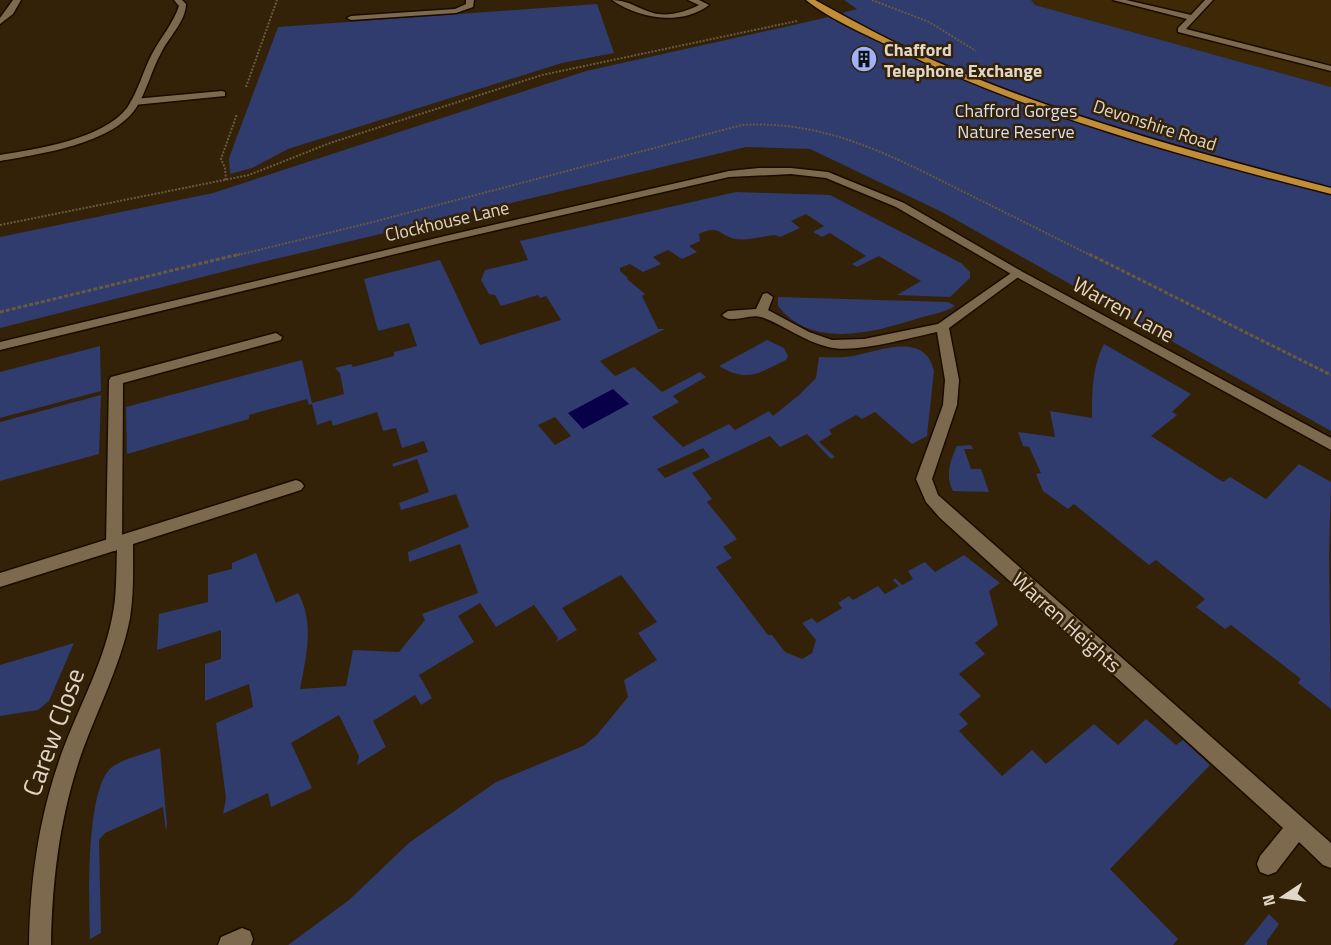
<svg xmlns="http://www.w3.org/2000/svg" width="1331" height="945" font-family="'Titillium Web',sans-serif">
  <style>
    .built { fill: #3e2906 }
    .green { fill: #303b6e; fill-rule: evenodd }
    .water { fill: #09004a }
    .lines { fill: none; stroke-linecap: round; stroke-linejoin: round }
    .lane-casing { stroke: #1a0b00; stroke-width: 3 }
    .street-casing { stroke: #1a0b00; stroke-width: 3 }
    .secondary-casing { stroke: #1a0b00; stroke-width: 3 }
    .primary-casing { stroke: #1a0b00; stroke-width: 3 }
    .path-far1 { stroke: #685942; stroke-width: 2; stroke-dasharray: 2 1.5; stroke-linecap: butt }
    .path { stroke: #685942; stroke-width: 3; stroke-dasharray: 4 2; stroke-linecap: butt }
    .lane { fill: #7d694e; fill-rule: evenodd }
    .street { fill: #7d694e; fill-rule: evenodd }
    .secondary { fill: #7d694e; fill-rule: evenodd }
    .primary { fill: #c08e38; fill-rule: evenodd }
    .labels { text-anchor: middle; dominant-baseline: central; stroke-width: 5; stroke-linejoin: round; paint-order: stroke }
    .far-poi-label { font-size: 18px; font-weight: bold; fill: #e1d6c7; stroke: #332207; text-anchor: start }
    .far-park-label { font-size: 18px; fill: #d8dff5; stroke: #332207 }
    .far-street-label { font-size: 18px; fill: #e1d6c7; stroke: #332207 }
    .street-label { font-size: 21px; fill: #e1d6c7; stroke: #332207 }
    .near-street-label { font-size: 26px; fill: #e1d6c7; stroke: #332207 }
  </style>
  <rect width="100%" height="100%" fill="#332207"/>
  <path class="built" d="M1031,0H1331V87L1035,5Z"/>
  <path class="green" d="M844,0H1031L1035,5L1331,87V431L944,213L810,149L746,147L246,266L0,328V237L213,193L586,71L820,19L857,9Z
    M597,4L614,53L562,63L288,149L252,168L230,174L229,158L278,27Z
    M736,192L830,195L961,263L970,272V278L950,297L897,295L921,281L879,256L857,267L852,264L866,256L830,233L822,237L813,232L824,226L806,214L791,221L800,228L780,237L775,235C763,236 747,241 735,239C720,236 719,224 699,234L700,241L689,246L697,252L682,259L668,250L653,257L661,264L643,272L630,264L620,268V271L628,278L627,279L645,294L642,296L658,329H665L600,361L615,376L634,367L662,392L700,372L706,377L673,396L679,402L652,417L683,447L729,424L735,430L769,411L773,416L799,395L816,378L819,357C830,357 842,358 853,356C880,351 925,331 934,371L927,436L912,444L875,412L862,419L856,415L829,430L832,434L819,442L835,457L831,459L807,434L780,447L770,436L692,473L712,499L707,502L737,539L723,547L732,558L716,567L768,635H772L785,652L802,659L812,653L816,640L802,623L812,618L817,623L842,608L838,603L849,596L853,600L878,586L885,594L899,586L893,580L895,578L902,585L913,579L908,571L923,563L925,562L935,572L964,555L1000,583L989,591L998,625L975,643L985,654L959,674L981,696L959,714L968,724L959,731L1002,776L1032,750L1046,764L1094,724L1118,745L1146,719L1176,745L1183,740L1210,765L1110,869L1178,939L1173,945H288L349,900L410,842L496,782L583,746L596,736L628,697L624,680L657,660L638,633L657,622L621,575L562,608L577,630L556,642L558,638L534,605L496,627L480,603L458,616L474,642L419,675L432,698L421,705L415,695L373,721L386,747L357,765L359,756L339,715L291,743L312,788L271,807L268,793L223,814L226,798L216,723L253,707L249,684L205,701V664L221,659V630L157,650L159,614L208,602V575L232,569V563L256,553L276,603L298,593C315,622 306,658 300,689L346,686L353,650L399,652L425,620L422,614L478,593L460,544L409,562L408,552L469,527L456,494L401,510L399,503L429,492L417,459L393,467L392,464L428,452L424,441L402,448L396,428L383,431L377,412L333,426L331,420L317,425L312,404L309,405L307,399L249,415V419L127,454L126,407L302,360L312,403L344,394L340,373L335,368L351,364L353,367L394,356V352L417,346L409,323L378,331L364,279L440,260L480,345L561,320L546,296L540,298L538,295L501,306L495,295L489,294L481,280L485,270L528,260L520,241ZM555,417L571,436L555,445L538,425ZM703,448L710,457L665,478L657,469Z
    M778,297L948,302L955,306C944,313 928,315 916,319C872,333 811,349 778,306Z
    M767,340L784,348L788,356L786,360C759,373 747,383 719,366Z
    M1104,344L1191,394L1172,412L1177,415L1151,436L1223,482L1230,477L1266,499L1299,464L1331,482L1329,554L1331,709L1298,683L1301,679L1231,625L1225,629L1196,607L1205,599L1156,560L1149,565L1074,504L1068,509L1043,491L1036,474L1041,473L1029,447L1023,446L1018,432L1055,437L1050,411L1092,418C1092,393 1092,367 1104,344Z
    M100,346L101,391L0,418V372Z
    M101,395L99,454L0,481V422Z
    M971,445L973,449H964L971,469H981L989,492L953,491C945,477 950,460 957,446Z
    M74,643L49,701L38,710L0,716V665Z
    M160,748L167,825L166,831L163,807L105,833L99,840L101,933L90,939C89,904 85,788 112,767C123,759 147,753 160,748Z
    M1269,914L1279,924L1267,941V945H1244Z"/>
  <path class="water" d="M613,389L629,404L583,429L568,413Z"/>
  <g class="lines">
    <defs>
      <path id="lane" d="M466,0H474L473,7L456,13L351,20L347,18L351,16L455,9L466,4Z
        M612,0C628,0 639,9 653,13C668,17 685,12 699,5L688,0H699L709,5C681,26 640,19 612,0Z
        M1113,0H1126L1191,15L1205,0H1213L1186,29L1331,66V71L1178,32V28L1187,19Z
        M222,91L225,92V96L134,105L130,102L134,99Z
        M276,333L282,337L281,340L123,383L122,544L120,549L114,551L108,549L106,544L109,380L111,377Z"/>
      <path id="street" d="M13,0H21L13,14L0,24V18Z
        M174,0H182L186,4C186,21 168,38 161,53C151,71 147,91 136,108C112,144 40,154 0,161V155C37,149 103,139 127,108C138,92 143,71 152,54C161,37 173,24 179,6Z
        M1017,269L1021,271V275L949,328L959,380L957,405L932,479L938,495L1331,843V868L1323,865L1299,842L1276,872L1268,875L1260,872L1257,864L1260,856L1283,828L940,518L926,502L916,479L943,405L945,380L937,332C908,338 855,354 828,347C803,341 784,325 761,317C749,313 731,325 722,315L728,311L756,309L763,294L767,293L773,297L768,310L809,332L832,340L864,339L938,324Z
        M296,480L301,482L304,486L301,490L133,544C133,569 134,593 130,618C120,669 94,715 78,764C59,823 52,883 51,945H29C30,883 38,823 58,764C74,715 102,669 112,618C117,596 116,573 117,550L0,587V573Z
        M242,928L250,931L253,939L251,945H218L221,937Z"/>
      <path id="secondary" d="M759,168H791L828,172L904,203L1021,271L1331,438V450L1013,275L896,207L826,178L791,174L729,177L445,242L0,350V342L445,236L729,171Z"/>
      <path id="primary" d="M806,0H815C855,22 895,44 937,62C1064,117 1197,153 1331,188V194C1184,157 1036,116 898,50C871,37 829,19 806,0Z"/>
    </defs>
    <use href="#lane" class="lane-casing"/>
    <use href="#street" class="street-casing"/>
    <use href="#secondary" class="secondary-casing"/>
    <use href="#primary" class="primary-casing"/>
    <path class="path-far1" d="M872,0L929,22L976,51
      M246,87L277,0
      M226,180L225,168L221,159L237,114
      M0,225L249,175L330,143L542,75L797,21
      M234,256L373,222L742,125C824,120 888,154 960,190C1004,212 1048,234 1092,256"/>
    <path class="path" d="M1089,254L1331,375
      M0,312L240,254"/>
    <use href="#lane" class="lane"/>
    <use href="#street" class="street"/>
    <use href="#secondary" class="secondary"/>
    <use href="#primary" class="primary"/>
  </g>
  <defs>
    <symbol id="building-disc" viewBox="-11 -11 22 22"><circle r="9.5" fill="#9fb3fd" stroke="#332207"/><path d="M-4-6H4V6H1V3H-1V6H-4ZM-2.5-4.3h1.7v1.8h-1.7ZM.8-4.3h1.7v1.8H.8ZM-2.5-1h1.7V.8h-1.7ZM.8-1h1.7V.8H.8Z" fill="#111"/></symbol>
  </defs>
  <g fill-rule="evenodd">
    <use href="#building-disc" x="849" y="44" width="30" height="30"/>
  </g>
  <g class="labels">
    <g class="far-poi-label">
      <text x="884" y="49">Chafford<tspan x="884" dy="21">Telephone Exchange</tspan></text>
    </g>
    <g class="far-park-label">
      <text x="1016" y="110">Chafford Gorges<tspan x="1016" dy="21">Nature Reserve</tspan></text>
    </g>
    <g class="far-street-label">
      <text transform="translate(1155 125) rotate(18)">Devonshire Road</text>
      <text transform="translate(447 221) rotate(-13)">Clockhouse Lane</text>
    </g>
    <g class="street-label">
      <text transform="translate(1124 309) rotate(29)">Warren Lane</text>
      <text transform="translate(1067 622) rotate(42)">Warren Heights</text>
    </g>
    <g class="near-street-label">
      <text transform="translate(53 732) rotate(-70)">Carew Close</text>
    </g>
  </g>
  <g transform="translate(1283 897) rotate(257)" stroke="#332207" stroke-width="4.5" paint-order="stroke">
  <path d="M0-4.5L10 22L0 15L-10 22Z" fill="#e1d6c7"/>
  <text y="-9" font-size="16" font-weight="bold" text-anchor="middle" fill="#e1d6c7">N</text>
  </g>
</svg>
